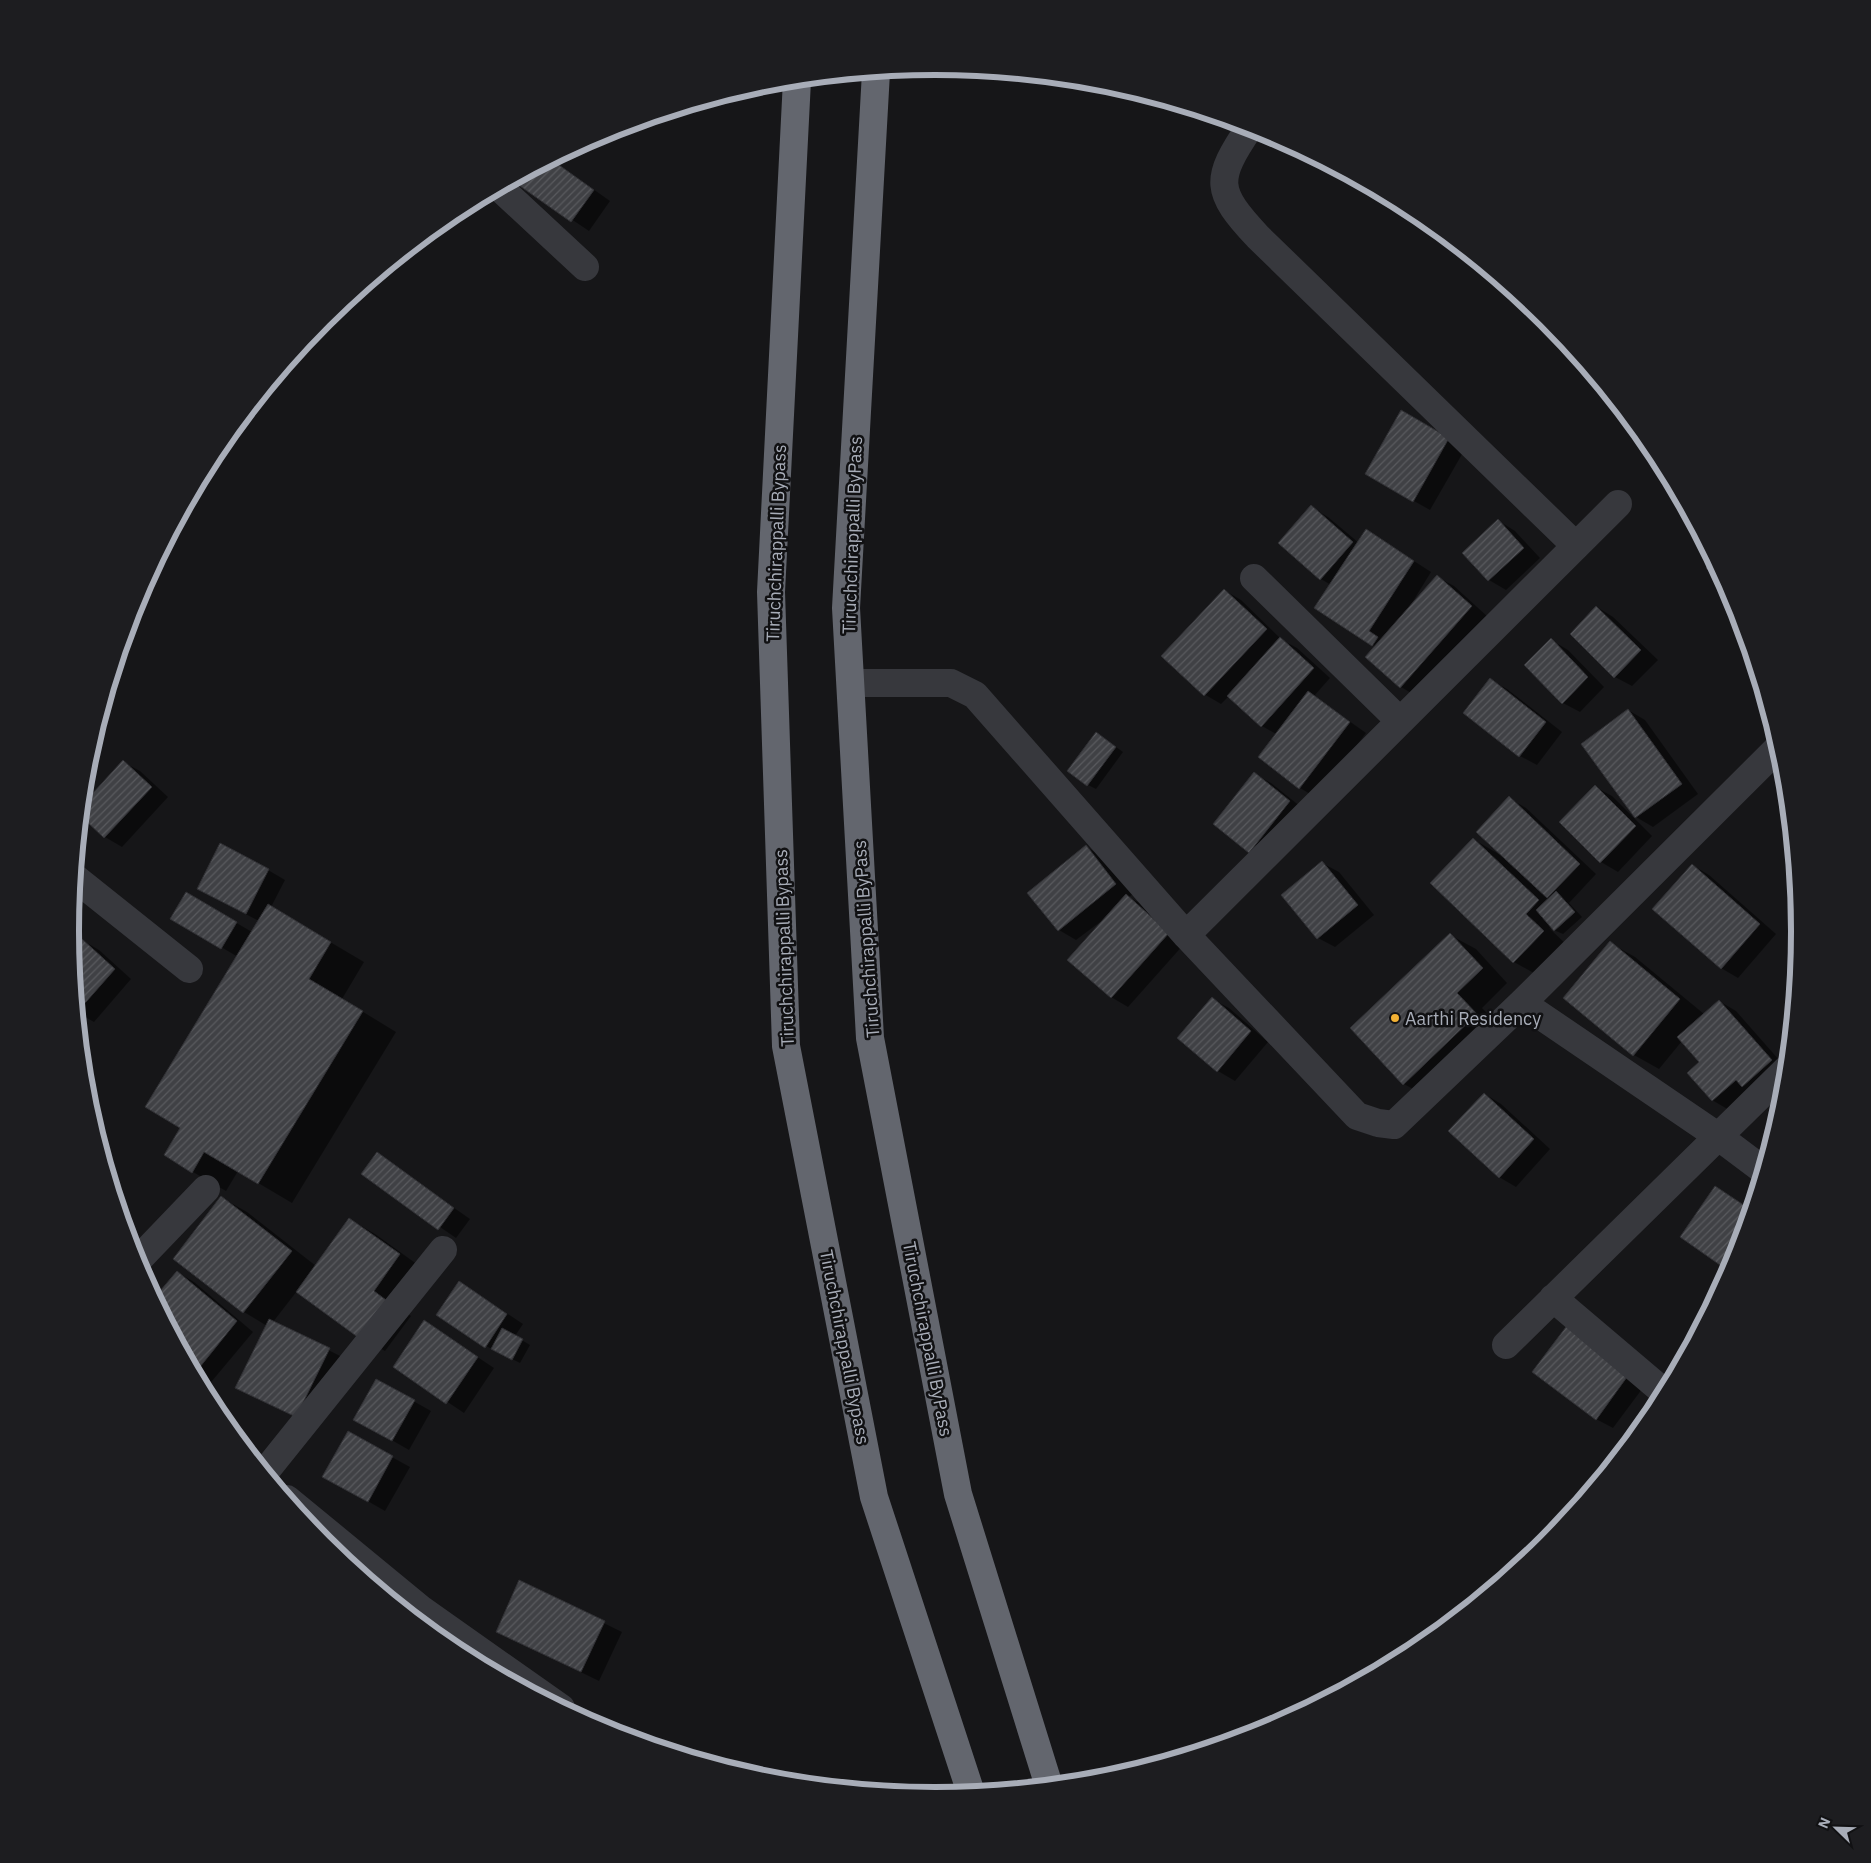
<svg xmlns="http://www.w3.org/2000/svg" width="1871" height="1863" font-family="'IBM Plex Sans',sans-serif">
  <style>
    .shadow { fill: #0007 }
    .building { fill: url(#building-hatch); stroke: #303034 }
    .lines { fill: none; stroke-linecap: round; stroke-linejoin: round }
    .minor { stroke: #37383d; stroke-width: 28 }
    .highway { stroke: #63666e; stroke-width: 28 }
    .poi-dot { fill: #f2b134; stroke: #111113; stroke-width: 2 }
    .labels { text-anchor: middle; dominant-baseline: central; stroke-width: 5; stroke-linejoin: round; paint-order: stroke }
    .street-label { font-size: 18px; fill: #a8adb8; stroke: #111113 }
    .poi-label { font-size: 18px; fill: #a8adb8; stroke: #111113; text-anchor: start }
    .rim { fill: none; stroke: #a8adb8; stroke-width: 6 }
  </style>
  <defs>
    <pattern id="building-hatch" width="6" height="6" patternUnits="userSpaceOnUse" patternTransform="scale(1.25)"><rect width="6" height="6" fill="#404145"/><path d="M-1 1l2-2M0 6l6-6M5 7l2-2" fill="none" stroke="#595a5e"/></pattern>
  </defs>
  <rect width="100%" height="100%" fill="#161618"/>
  <path class="shadow" d="M552,160L610,201L589,231L522,186L533,170Z
    M1401,412L1465,449L1430,510L1366,474Z
    M1311,507L1328,517L1359,543L1383,541L1431,572L1407,611L1437,577L1454,586L1488,617L1418,697L1401,687L1367,657L1376,647L1316,608L1331,585L1321,579L1280,543Z
    M1499,521L1515,531L1540,558L1506,590L1489,580Z
    M1224,590L1241,600L1282,640L1297,648L1330,678L1314,696L1366,733L1317,798L1300,788L1259,757L1276,734L1262,726L1229,696L1221,704L1204,694Z
    M1597,607L1613,617L1658,660L1632,686L1615,677Z
    M1551,640L1568,650L1604,687L1580,712L1563,703Z
    M1490,680L1507,689L1562,732L1537,765L1520,756Z
    M1628,710L1645,720L1698,794L1653,827L1636,817Z
    M1097,733L1123,752L1096,789L1088,785Z
    M92,745L96,748L87,765V762Z
    M123,762L140,771L168,797L122,847L105,837L82,815L83,806Z
    M1254,774L1271,783L1306,811L1250,852Z
    M1595,787L1612,796L1652,836L1618,872L1601,862Z
    M1509,798L1526,808L1596,874L1569,903L1582,917L1563,934L1549,928L1568,946L1539,976L1514,962L1473,839L1502,856Z
    M1086,847L1103,857L1133,894L1129,897L1143,905L1185,943L1128,1007L1111,997L1108,916L1076,940L1059,930L1029,893Z
    M1322,863L1339,872L1374,915L1335,947L1318,938Z
    M1692,865L1709,875L1776,934L1738,978L1721,968Z
    M268,870L285,880L271,907L364,962L342,999L396,1032L292,1203L238,1171L226,1191L193,1172L182,1128L238,957L172,918L187,894L252,932L259,921L198,889Z
    M73,902L82,908L71,925Z
    M1450,935L1476,949L1507,983L1482,1008L1502,1029L1429,1098L1404,1084Z
    M82,940L99,950L131,979L94,1022L78,1013L72,952Z
    M1610,943L1635,957L1704,1014L1719,1001L1736,1011L1787,1069L1729,1110L1712,1100L1701,1062L1682,1041L1659,1069L1634,1055Z
    M1212,999L1229,1008L1268,1042L1235,1081L1218,1071L1178,1038Z
    M1485,1094L1501,1104L1550,1149L1516,1187L1499,1177Z
    M377,1154L470,1219L456,1238L363,1174Z
    M1716,1188L1751,1210L1731,1271L1682,1236Z
    M222,1198L247,1212L316,1266L349,1219L375,1234L425,1270L398,1307L411,1316L385,1351L360,1337L297,1291L273,1322L346,1359L314,1426L237,1388L267,1326L244,1312L175,1259Z
    M177,1272L194,1282L253,1332L207,1387L201,1384L155,1298Z
    M476,1293L523,1324L515,1336L530,1345L520,1363L486,1346Z
    M425,1322L494,1368L464,1413L394,1366Z
    M1586,1334L1648,1381L1613,1428L1596,1419Z
    M376,1380L431,1411L409,1450L355,1419Z
    M348,1433L410,1467L385,1511L324,1476Z
    M520,1582L622,1632L599,1681L497,1631Z"/>
  <path class="building" d="M552,160L594,190L571,222L520,186L530,172Z
    M1492,274L1548,320L1490,277Z
    M1401,410L1449,438L1413,502L1365,474Z
    M1311,505L1353,542L1320,580L1278,543Z
    M1498,519L1524,548L1488,581L1462,553Z
    M1366,529L1414,561L1369,631L1378,637L1372,646L1314,608Z
    M1713,560L1727,585L1706,568Z
    M1437,575L1472,606L1400,688L1365,657Z
    M1224,589L1267,629L1204,696L1161,656Z
    M1596,606L1641,650L1614,678L1570,634Z
    M1280,637L1314,668L1261,727L1227,696Z
    M1551,638L1588,677L1562,704L1524,665Z
    M1490,678L1546,722L1519,757L1463,713Z
    M1308,691L1350,722L1299,789L1258,757Z
    M1628,709L1682,784L1635,818L1581,744Z
    M1096,732L1116,747L1087,786L1067,771Z
    M123,760L152,787L104,838L82,817L83,804Z
    M1254,772L1290,801L1249,853L1213,824Z
    M1595,785L1636,826L1600,863L1559,822Z
    M1509,796L1580,864L1547,898L1476,832Z
    M1473,838L1539,900L1526,914L1544,931L1513,963L1430,883Z
    M220,843L269,869L246,914L197,889Z
    M1086,845L1116,884L1058,931L1027,893Z
    M1322,861L1358,905L1317,939L1281,895Z
    M1692,864L1760,924L1721,969L1652,909Z
    M1556,891L1575,912L1554,931L1536,910Z
    M186,892L237,922L221,949L170,919Z
    M1126,894L1169,933L1111,998L1067,960Z
    M268,904L331,942L309,979L363,1011L258,1184L204,1152L192,1173L164,1155L180,1128L145,1107Z
    M1450,933L1483,968L1457,993L1477,1014L1403,1085L1350,1028Z
    M82,939L115,969L78,1011L72,950Z
    M1610,941L1680,999L1633,1056L1563,998Z
    M1212,997L1251,1031L1217,1072L1177,1038Z
    M1719,1000L1772,1060L1742,1087L1736,1080L1712,1101L1687,1073L1699,1062L1677,1037Z
    M1484,1093L1534,1139L1499,1178L1448,1131Z
    M377,1152L454,1208L438,1230L361,1174Z
    M1715,1186L1751,1210L1730,1272L1680,1237Z
    M221,1196L292,1251L243,1313L173,1259Z
    M349,1218L400,1254L374,1291L386,1300L359,1338L296,1292Z
    M177,1271L237,1321L195,1373L155,1297Z
    M459,1281L507,1314L485,1348L436,1315Z
    M269,1319L330,1348L296,1417L235,1388Z
    M424,1320L478,1357L446,1404L393,1367Z
    M1569,1323L1632,1370L1596,1420L1532,1372Z
    M502,1328L523,1339L512,1360L491,1349Z
    M376,1379L415,1400L392,1441L353,1420Z
    M348,1431L393,1456L368,1502L322,1477Z
    M519,1580L605,1621L581,1672L496,1632Z"/>
  <g class="lines">
    <path class="minor" d="M1250,127C1214,180 1215,191 1258,237L1576,546
      M500,188L585,267
      M1254,578L1400,721
      M851,683H951L975,695L1186,935L1357,1116L1378,1123L1394,1125L1522,1003L1779,747
      M75,878L189,969
      M1186,935L1618,504
      M1522,1003L1719,1137L1763,1170
      M136,1262L206,1189
      M1553,1298L1665,1393
      M1506,1345L1787,1069
      M265,1472L443,1250
      M287,1499L422,1610L561,1708"/>
    <path class="highway" d="M876,72L846,608L870,1038L958,1494L1049,1786
      M797,80L771,592L786,1046L874,1497L971,1793"/>
  </g>
  <circle class="poi-dot" cx="1395" cy="1018" r="5"/>
  <g class="labels">
    <g class="street-label">
      <text transform="translate(852 535) rotate(-88)">Tiruchchirappalli ByPass</text>
      <text transform="translate(776 543) rotate(-88)">Tiruchchirappalli Bypass</text>
      <text transform="translate(866 939) rotate(-94)">Tiruchchirappalli ByPass</text>
      <text transform="translate(784 948) rotate(-92)">Tiruchchirappalli Bypass</text>
      <text transform="translate(928 1339) rotate(79)">Tiruchchirappalli ByPass</text>
      <text transform="translate(845 1347) rotate(79)">Tiruchchirappalli Bypass</text>
    </g>
    <g class="poi-label">
      <text x="1405" y="1018">Aarthi Residency</text>
    </g>
  </g>
  <path d="M0 0H1871V1863H0ZM79 931a856 856 0 1 1 1712 0a856 856 0 1 1-1712 0Z" fill="#1d1d20" fill-rule="evenodd"/>
  <path class="rim" d="M79 931a856 856 0 1 1 1712 0a856 856 0 1 1-1712 0Z"/>
  <g transform="translate(1836 1828) rotate(293)" stroke="#111113" stroke-width="4" paint-order="stroke">
  <path d="M0-4L9 19L0 12L-9 19Z" fill="#a8adb8"/>
  <text y="-8" font-size="14" font-weight="bold" text-anchor="middle" fill="#a8adb8">N</text>
  </g>
</svg>
